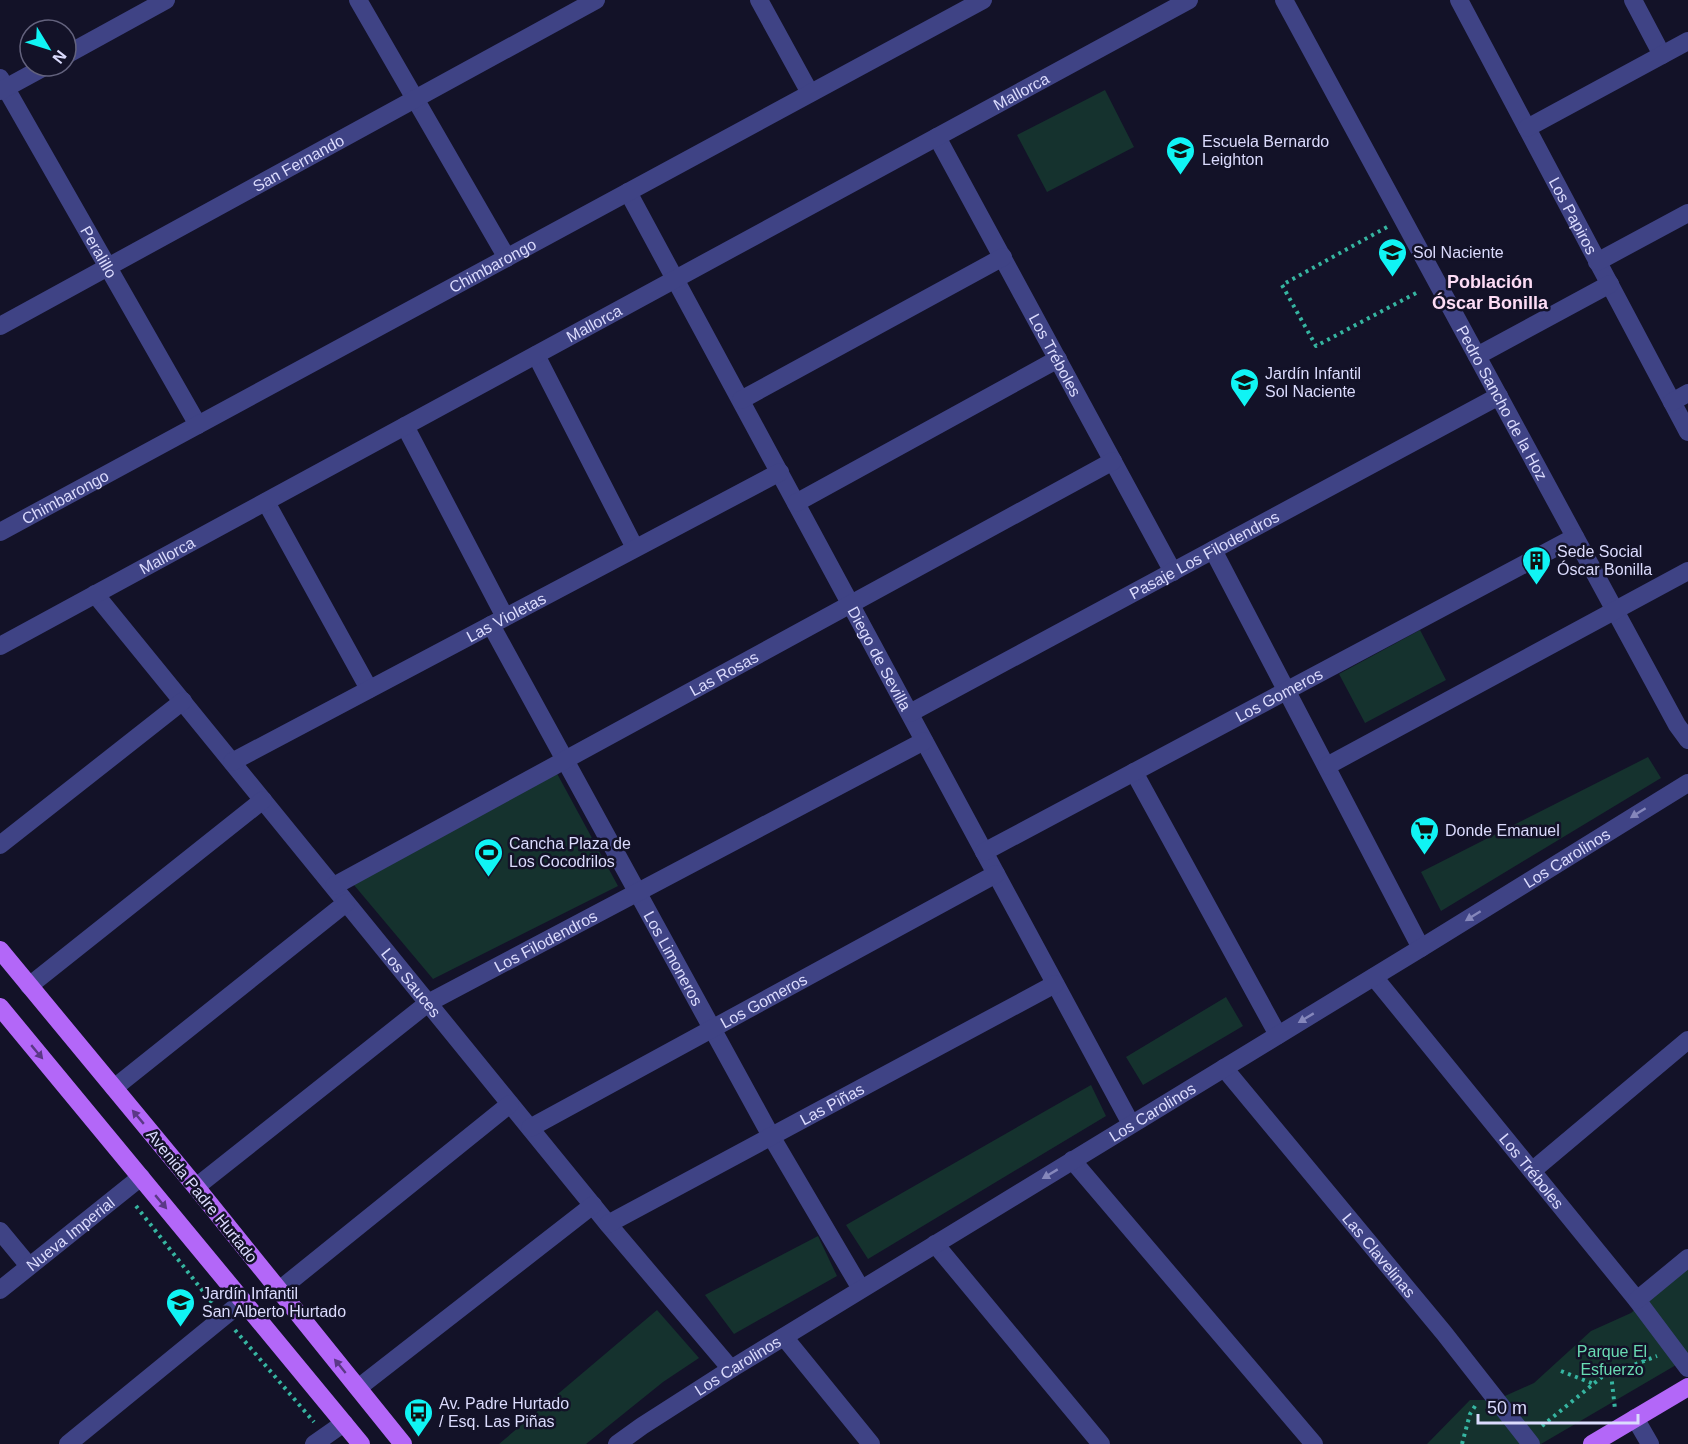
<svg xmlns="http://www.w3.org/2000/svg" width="1688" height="1444" font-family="Arial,sans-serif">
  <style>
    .green { fill: #15322e }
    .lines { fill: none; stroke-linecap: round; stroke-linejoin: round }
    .path { stroke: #36b5a1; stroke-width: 4; stroke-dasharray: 3 4.5; stroke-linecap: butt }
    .minor { stroke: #3f4385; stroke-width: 18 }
    .major { stroke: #b367f8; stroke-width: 18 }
    .oneway { fill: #8587bb }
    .oneway2 { fill: #5b3886 }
    .labels { text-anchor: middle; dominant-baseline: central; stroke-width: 5; stroke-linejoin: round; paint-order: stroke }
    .street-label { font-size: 16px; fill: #dbdbfd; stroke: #131228 }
    .poi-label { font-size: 16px; fill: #dbdbfd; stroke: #131228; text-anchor: start }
    .park-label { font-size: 16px; fill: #69dbb3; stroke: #131228 }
    .neighbourhood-label { font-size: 18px; font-weight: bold; fill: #fddcf5; stroke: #131228 }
  </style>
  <rect width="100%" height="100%" fill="#131228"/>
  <path class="green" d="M1105,90L1134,147L1047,192L1017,135Z
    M1420,630L1446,680L1365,723L1339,674Z
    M1648,757L1661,778L1441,911L1421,872Z
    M554,768L618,886L433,979L354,885Z
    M1226,997L1243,1026L1143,1085L1126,1057Z
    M1091,1085L1106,1116L868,1259L846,1225Z
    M818,1236L837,1276L734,1334L705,1295Z
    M1688,1265V1358L1541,1444H1427L1470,1400H1496L1534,1383L1591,1331L1631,1313Z
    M657,1310L699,1358L663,1382L586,1444H499Z"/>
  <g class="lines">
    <path class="path" d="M1387,227L1282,285L1316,346L1420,291
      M136,1206L213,1304
      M235,1330L314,1422
      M1644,1361L1645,1344
      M1561,1371L1594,1384
      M1611,1374L1615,1409
      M1542,1426L1602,1377L1657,1356
      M1462,1444L1470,1414L1477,1403"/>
    <g class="minor">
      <path d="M358,0L507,258"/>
      <path d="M759,0L810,93"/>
      <path id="s1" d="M1284,0L1677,725L1688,740"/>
      <path id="s2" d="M1459,0L1688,432"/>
      <path d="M1633,0L1662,55"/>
      <path d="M66,55L166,0"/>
      <path id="s3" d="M0,78L198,425"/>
      <path d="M0,91L46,66"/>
      <path d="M1527,128L1688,41"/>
      <path id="s4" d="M937,137L1173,572"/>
      <path id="s5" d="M628,192L1131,1124"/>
      <path d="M1597,262L1688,213"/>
      <path id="s6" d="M0,326L596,0"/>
      <path d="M536,355L635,548"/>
      <path d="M1477,356L1610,284"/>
      <path d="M741,400L1003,257"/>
      <path d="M1672,402L1688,393"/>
      <path d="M405,426L505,617"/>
      <path d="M266,502L369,689"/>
      <path d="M796,503L1058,359"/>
      <path id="s7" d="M0,532L983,0"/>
      <path d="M1213,550L1421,948"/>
      <path id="s8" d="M95,594L608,1224L731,1369"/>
      <path id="s9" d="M491,625L771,1136L861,1289"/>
      <path id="s10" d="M0,646L1189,0"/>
      <path id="s11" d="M910,713L1499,396"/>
      <path id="s12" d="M232,762L780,472"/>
      <path d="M1327,766L1688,571"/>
      <path d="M1134,772L1278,1035"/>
      <path d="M0,845L183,701"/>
      <path id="s13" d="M984,852L1575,537"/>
      <path id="s14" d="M334,886L1113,461"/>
      <path id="s15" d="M1374,977L1637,1300L1688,1368"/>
      <path d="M29,986L263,800"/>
      <path id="s16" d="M1224,1068L1444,1333L1531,1444"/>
      <path d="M114,1088L346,903"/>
      <path id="s17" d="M530,1128L996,874"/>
      <path d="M1072,1160L1314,1444"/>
      <path d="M1532,1171L1688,1040"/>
      <path id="s18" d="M196,1187L428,1003L924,741"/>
      <path id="s19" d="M608,1224L1055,984"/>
      <path d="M0,1231L29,1266"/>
      <path d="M935,1244L1101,1444"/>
      <path id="s20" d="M0,1290L141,1177"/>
      <path d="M278,1291L510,1104"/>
      <path d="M1637,1300L1688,1258"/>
      <path d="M784,1337L871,1444"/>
      <path d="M358,1388L593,1205"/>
      <path d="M1635,1418L1650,1444"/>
      <path d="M68,1444L243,1301"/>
      <path d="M314,1444L344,1423"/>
      <path id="s21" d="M617,1444L642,1426L731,1369L1421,948L1688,783"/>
    </g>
    <path class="major" d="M0,950L196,1187L403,1444
      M0,1007L361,1444
      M1592,1444L1688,1387"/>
  </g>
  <defs><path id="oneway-solid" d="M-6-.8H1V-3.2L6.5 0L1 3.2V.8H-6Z" transform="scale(1.5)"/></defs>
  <g class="oneway">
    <use href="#oneway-solid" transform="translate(1638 813) rotate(148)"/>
    <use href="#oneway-solid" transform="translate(1473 916) rotate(148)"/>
    <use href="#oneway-solid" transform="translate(1306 1018) rotate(149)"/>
    <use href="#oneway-solid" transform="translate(1050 1174) rotate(149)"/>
  </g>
  <g class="oneway2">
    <use href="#oneway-solid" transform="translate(37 1052) rotate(50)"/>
    <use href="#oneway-solid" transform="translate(138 1117) rotate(-130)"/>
    <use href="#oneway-solid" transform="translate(161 1202) rotate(50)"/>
    <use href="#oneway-solid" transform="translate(340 1366) rotate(-129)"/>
  </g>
  <defs>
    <symbol id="school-pin" viewBox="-11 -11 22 30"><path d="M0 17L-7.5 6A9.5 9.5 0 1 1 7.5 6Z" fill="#10f4f4" stroke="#131228"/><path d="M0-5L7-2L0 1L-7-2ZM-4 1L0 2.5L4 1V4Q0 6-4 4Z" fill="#111"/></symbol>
    <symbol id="building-pin" viewBox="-11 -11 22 30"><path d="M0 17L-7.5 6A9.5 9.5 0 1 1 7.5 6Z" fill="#10f4f4" stroke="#131228"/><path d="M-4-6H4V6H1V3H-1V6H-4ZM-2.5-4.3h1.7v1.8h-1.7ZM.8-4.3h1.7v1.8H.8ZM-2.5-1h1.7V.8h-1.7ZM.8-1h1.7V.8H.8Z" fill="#111"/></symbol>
    <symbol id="supermarket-pin" viewBox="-11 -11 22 30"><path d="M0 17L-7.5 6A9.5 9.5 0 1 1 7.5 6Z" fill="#10f4f4" stroke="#131228"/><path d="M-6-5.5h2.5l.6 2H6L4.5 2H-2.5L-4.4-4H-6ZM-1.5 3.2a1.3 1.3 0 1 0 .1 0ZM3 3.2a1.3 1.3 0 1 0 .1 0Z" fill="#111"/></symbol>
    <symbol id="stadium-pin" viewBox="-11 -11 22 30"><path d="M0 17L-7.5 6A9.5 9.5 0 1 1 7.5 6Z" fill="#10f4f4" stroke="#131228"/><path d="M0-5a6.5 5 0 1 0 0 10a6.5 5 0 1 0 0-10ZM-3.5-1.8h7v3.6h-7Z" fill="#111"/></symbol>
    <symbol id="bus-pin" viewBox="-11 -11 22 30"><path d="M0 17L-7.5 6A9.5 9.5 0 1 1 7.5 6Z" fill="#10f4f4" stroke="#131228"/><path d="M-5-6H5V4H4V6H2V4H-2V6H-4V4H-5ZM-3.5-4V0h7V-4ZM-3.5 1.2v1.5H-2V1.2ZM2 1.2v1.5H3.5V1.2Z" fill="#111"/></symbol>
  </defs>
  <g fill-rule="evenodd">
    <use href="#school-pin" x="1164" y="134" width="33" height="45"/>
    <use href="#school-pin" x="1376" y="236" width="33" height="45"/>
    <use href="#school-pin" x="1228" y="366" width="33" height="45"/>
    <use href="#building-pin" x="1520" y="544" width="33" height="45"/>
    <use href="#supermarket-pin" x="1408" y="814" width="33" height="45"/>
    <use href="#stadium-pin" x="472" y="836" width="33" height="45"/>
    <use href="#school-pin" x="164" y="1286" width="33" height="45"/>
    <use href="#bus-pin" x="402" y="1396" width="33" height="45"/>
  </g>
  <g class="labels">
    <g class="street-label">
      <text stroke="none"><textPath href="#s10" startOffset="1162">Mallorca</textPath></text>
      <text stroke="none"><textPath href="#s6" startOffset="340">San Fernando</textPath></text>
      <text stroke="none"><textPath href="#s2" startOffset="244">Los Papiros</textPath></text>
      <text stroke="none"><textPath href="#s3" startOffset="200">Peralillo</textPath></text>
      <text stroke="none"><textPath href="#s7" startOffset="560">Chimbarongo</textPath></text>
      <text stroke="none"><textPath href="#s10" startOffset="676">Mallorca</textPath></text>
      <text stroke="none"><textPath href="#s4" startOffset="248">Los Tréboles</textPath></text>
      <text stroke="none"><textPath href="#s1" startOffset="458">Pedro Sancho de la Hoz</textPath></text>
      <text stroke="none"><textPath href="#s7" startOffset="74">Chimbarongo</textPath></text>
      <text stroke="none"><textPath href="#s11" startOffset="334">Pasaje Los Filodendros</textPath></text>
      <text stroke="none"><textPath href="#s10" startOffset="190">Mallorca</textPath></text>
      <text stroke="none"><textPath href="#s12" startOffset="310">Las Violetas</textPath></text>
      <text stroke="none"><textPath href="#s5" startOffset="530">Diego de Sevilla</textPath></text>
      <text stroke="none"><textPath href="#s14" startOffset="444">Las Rosas</textPath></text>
      <text stroke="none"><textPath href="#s13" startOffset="334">Los Gomeros</textPath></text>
      <text stroke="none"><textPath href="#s21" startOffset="1116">Los Carolinos</textPath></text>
      <text stroke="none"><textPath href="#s18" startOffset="429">Los Filodendros</textPath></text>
      <text stroke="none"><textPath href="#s9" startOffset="380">Los Limoneros</textPath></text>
      <text stroke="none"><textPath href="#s8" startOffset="501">Los Sauces</textPath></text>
      <text stroke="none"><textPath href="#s17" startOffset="266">Los Gomeros</textPath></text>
      <text stroke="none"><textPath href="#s19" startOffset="254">Las Piñas</textPath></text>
      <text stroke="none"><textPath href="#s21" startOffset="630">Los Carolinos</textPath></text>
      <text stroke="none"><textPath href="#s15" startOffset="250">Los Tréboles</textPath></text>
      <text transform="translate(202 1196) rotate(51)">Avenida Padre Hurtado</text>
      <text stroke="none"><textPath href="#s20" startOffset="90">Nueva Imperial</textPath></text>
      <text stroke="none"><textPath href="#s16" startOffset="243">Las Clavelinas</textPath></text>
      <text stroke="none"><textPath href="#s21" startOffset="144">Los Carolinos</textPath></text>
    </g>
    <g class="poi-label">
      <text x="1202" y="141">Escuela Bernardo<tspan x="1202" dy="18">Leighton</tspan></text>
      <text x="1413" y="252">Sol Naciente</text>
      <text x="1265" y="373">Jardín Infantil<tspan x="1265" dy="18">Sol Naciente</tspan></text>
      <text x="1557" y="551">Sede Social<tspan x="1557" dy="18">Óscar Bonilla</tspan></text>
      <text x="1445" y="830">Donde Emanuel</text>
      <text x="509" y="843">Cancha Plaza de<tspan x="509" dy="18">Los Cocodrilos</tspan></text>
      <text x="202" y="1293">Jardín Infantil<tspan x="202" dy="18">San Alberto Hurtado</tspan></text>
      <text x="439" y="1403">Av. Padre Hurtado<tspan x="439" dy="18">/ Esq. Las Piñas</tspan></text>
    </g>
    <g class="park-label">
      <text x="1612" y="1351">Parque El<tspan x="1612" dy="18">Esfuerzo</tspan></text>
    </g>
    <g class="neighbourhood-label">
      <text x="1490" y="282">Población<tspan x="1490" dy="21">Óscar Bonilla</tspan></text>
    </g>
  </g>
  <g transform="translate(48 48) rotate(128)"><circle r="28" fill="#131228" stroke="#63627d" stroke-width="1.5"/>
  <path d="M0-4.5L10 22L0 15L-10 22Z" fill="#10f4f4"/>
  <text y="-9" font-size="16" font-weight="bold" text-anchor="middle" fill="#dbdbfd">N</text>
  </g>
  <path d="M1478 1414v9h160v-9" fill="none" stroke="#dbdbfd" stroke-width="3"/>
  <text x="1487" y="1414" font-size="18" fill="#dbdbfd" stroke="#131228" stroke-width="4.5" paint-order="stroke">50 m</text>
</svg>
